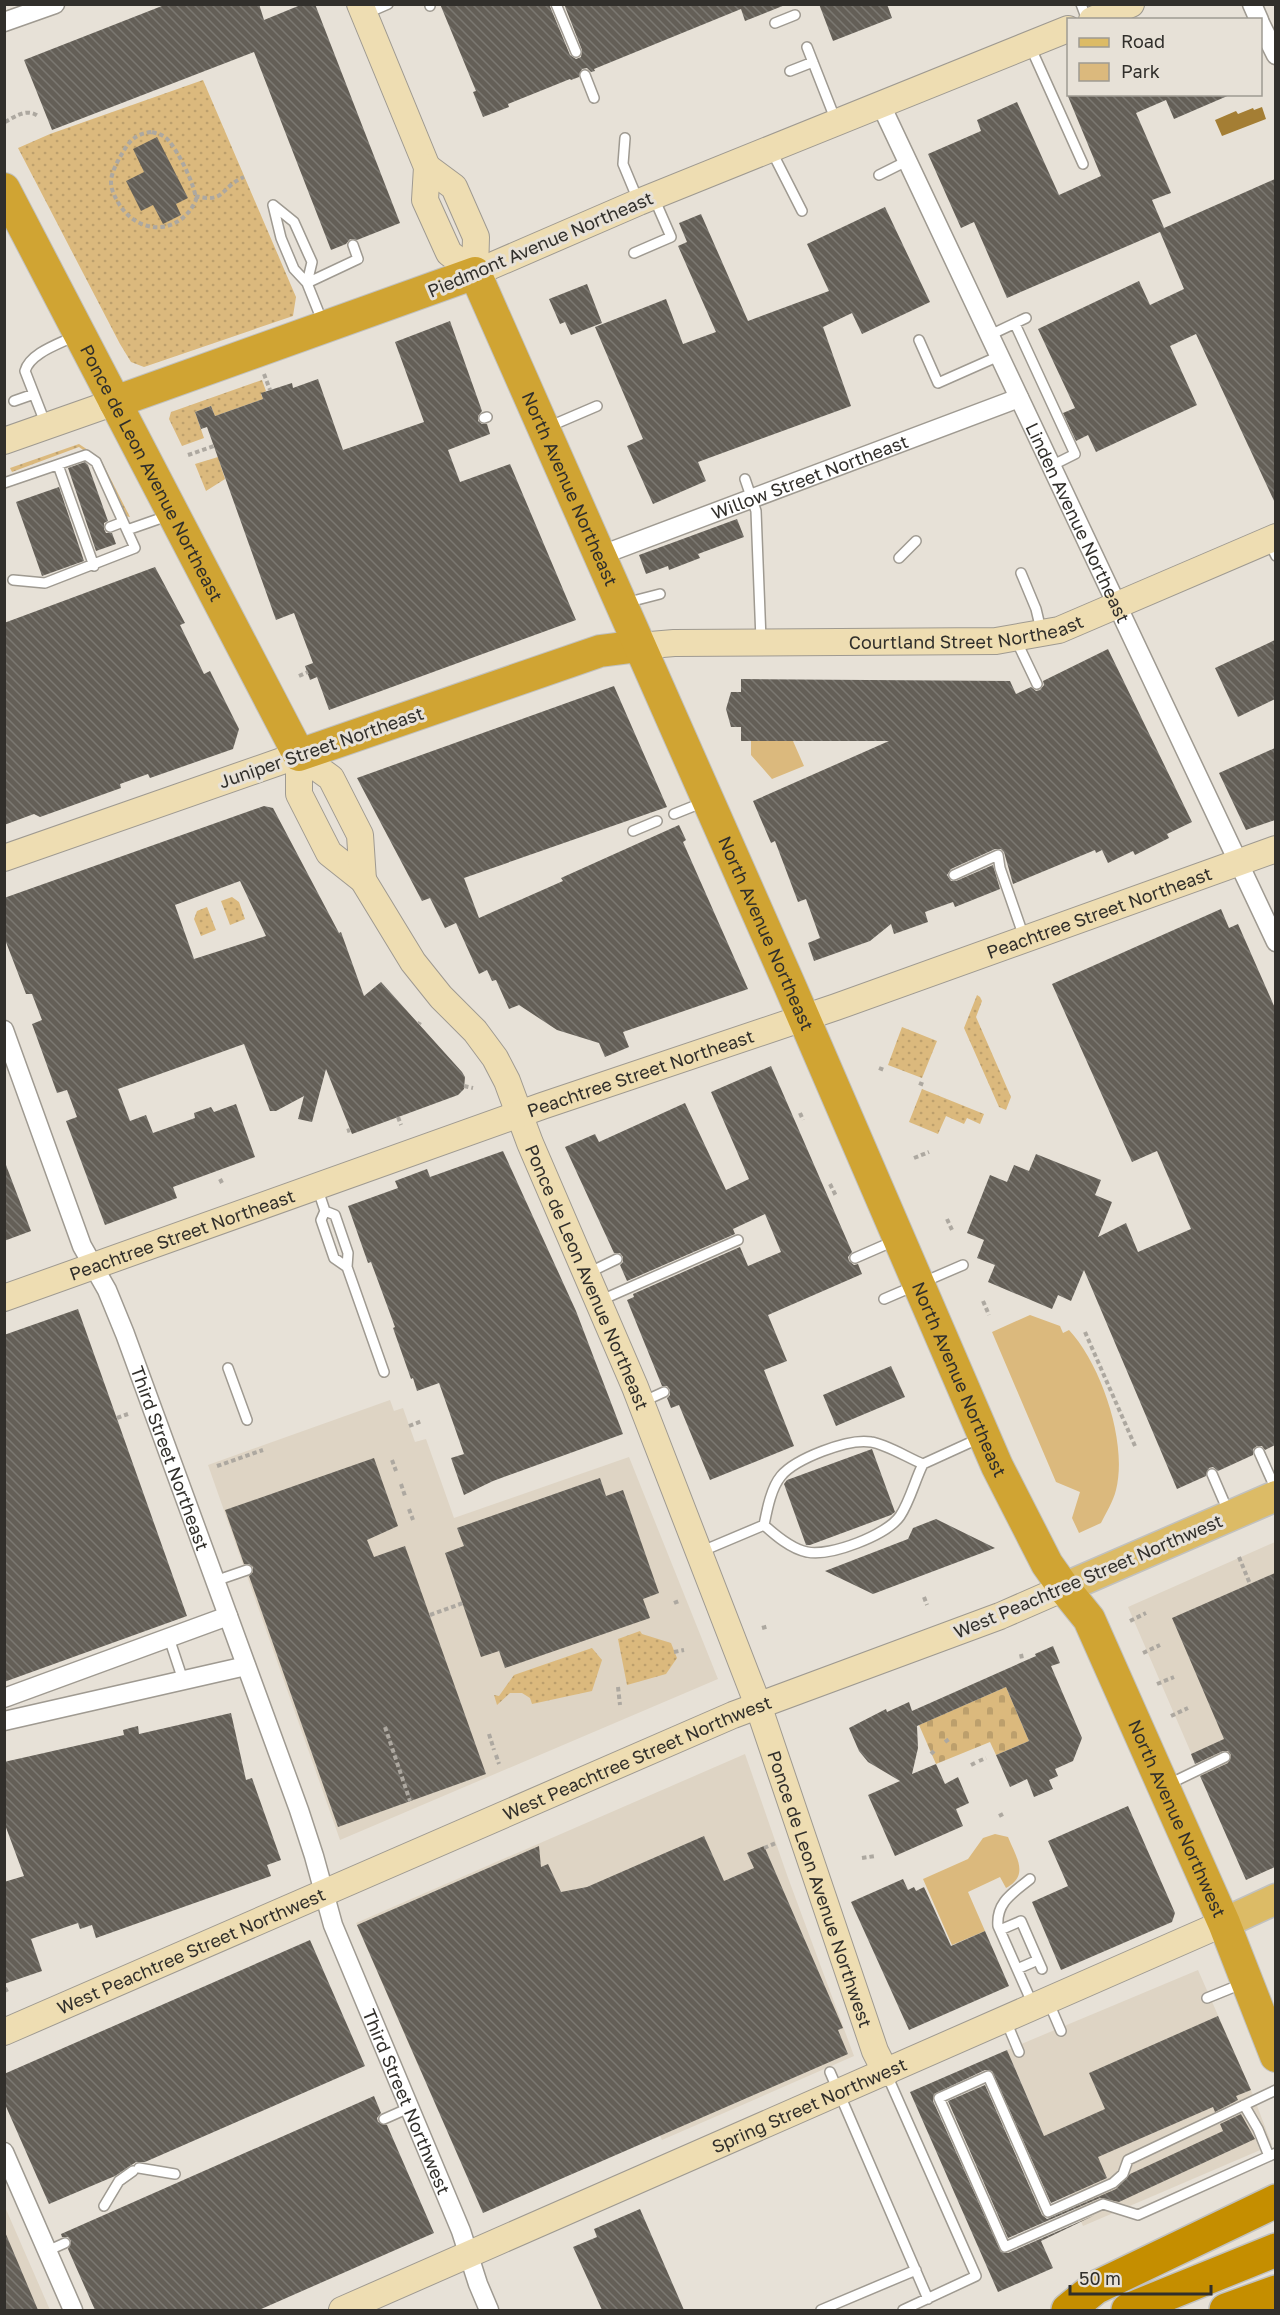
<svg xmlns="http://www.w3.org/2000/svg" width="1280" height="2315" font-family="'Golos Text',sans-serif">
  <style>
    .built { fill: #ded4c4 }
    .grass { fill: url(#grass-dots) }
    .cemetery { fill: url(#cemetery-stones) }
    .green { fill: #dbb97d }
    .water { fill: #a47e34 }
    .building { fill: url(#building-back-hatch); fill-rule: evenodd }
    .lines { fill: none; stroke-linecap: round; stroke-linejoin: round }
    .service-casing { stroke: #9f9a91; stroke-width: 12 }
    .minor-casing { stroke: #9f9a91; stroke-width: 21 }
    .secondary-casing { stroke: #9f9a91; stroke-width: 28 }
    .primary-casing { stroke: #c1c1bf; stroke-width: 33 }
    .trunk-casing { stroke: #c1c1bf; stroke-width: 34 }
    .motorway-casing { stroke: #c1c1bf; stroke-width: 36 }
    .path { stroke: #ada8a0; stroke-width: 4; stroke-dasharray: 4.5 3; stroke-linecap: butt }
    .service { stroke: #fff; stroke-width: 9 }
    .minor { stroke: #fff; stroke-width: 18 }
    .secondary { stroke: #eeddb2; stroke-width: 26 }
    .primary { stroke: #dcbb66; stroke-width: 30 }
    .trunk { stroke: #d0a433; stroke-width: 32 }
    .motorway { stroke: #c58e00; stroke-width: 33 }
    .labels { text-anchor: middle; dominant-baseline: central; stroke-width: 6; stroke-linejoin: round; paint-order: stroke }
    .street-label { font-size: 18px; fill: #312f2b; stroke: #e7e1d7 }
  </style>
  <defs>
    <pattern id="grass-dots" width="8" height="8" patternUnits="userSpaceOnUse" patternTransform="scale(1.5)"><rect width="8" height="8" fill="#dbb97d"/><path d="M2 2h.1M6 6h.1" fill="none" stroke="#bc9f6c" stroke-width="1.8" stroke-linecap="round"/></pattern>
    <pattern id="cemetery-stones" width="16" height="16" patternUnits="userSpaceOnUse" patternTransform="scale(1.5)"><rect width="16" height="16" fill="#dbb97d"/><path d="M2 7V4a2 2 0 0 1 4 0v3zM10 15v-3a2 2 0 0 1 4 0v3z" fill="#bc9f6c"/></pattern>
    <pattern id="building-back-hatch" width="6" height="6" patternUnits="userSpaceOnUse" patternTransform="scale(1.5)"><rect width="6" height="6" fill="#645f57"/><path d="M-1 5l2 2M0 0l6 6M5-1l2 2" fill="none" stroke="#7b7871"/></pattern>
  </defs>
  <rect width="100%" height="100%" fill="#e7e1d7"/>
  <path class="built" d="M390,1400L394,1411L403,1408L415,1442L426,1439L454,1518L629,1457L718,1679L340,1840L208,1465Z
    M1275,1542V1867L1246,1880L1128,1607Z
    M745,1754L787,1875L854,2056L662,2140L598,1994L421,2072L356,1923Z
    M1198,1970L1251,2090L1272,2145L1083,2226L1007,2050Z
    M5,2207L50,2310H5Z"/>
  <path class="grass" d="M203,80L296,297L293,316L144,367L131,362L120,344L18,148L50,134Z
    M262,380L266,391L261,394L263,399L215,416L211,406L195,412L204,438L182,446L169,419L171,412Z
    M79,444L100,458L130,517L125,516L97,460L79,447L12,472L10,468Z
    M218,457L225,479L206,491L195,464Z
    M232,897L239,902L245,919L230,925L221,901Z
    M207,907L216,930L201,936L194,919L197,911Z
    M977,995L980,997L982,1001L976,1017L1011,1097L1006,1110L999,1107L964,1028Z
    M902,1027L937,1041L922,1078L888,1065Z
    M922,1089L984,1114L980,1124L967,1118L964,1124L946,1116L938,1134L909,1122Z
    M640,1631L642,1634L671,1643L677,1658L666,1674L627,1685L618,1639Z
    M592,1648L602,1660L592,1691L532,1704L530,1698L522,1693H510L497,1705L494,1695L499,1696L514,1675Z"/>
  <path class="cemetery" d="M1006,1687L1029,1741L996,1755L990,1742L936,1764L919,1725Z"/>
  <path class="green" d="M751,741H793L804,766L772,779L751,755Z
    M1030,1315L1060,1326L1063,1333L1069,1330C1101,1364 1128,1443 1116,1490C1113,1502 1106,1513 1101,1523L1079,1533L1072,1518L1080,1492L1056,1482L992,1332Z
    M995,1834L1008,1837C1016,1857 1030,1875 1006,1888L1000,1877L968,1892L985,1931L952,1945L923,1879L968,1859L983,1838Z"/>
  <path class="water" d="M1262,107L1266,119L1222,136L1215,120L1236,111L1238,114L1253,108L1254,110Z"/>
  <path class="building" d="M167,4H259L264,20L303,4H315L400,223L357,240L350,239L346,244L331,250L254,52L52,130L24,60Z
    M440,4H549L570,55L576,59L581,57L582,50L564,4L785,5L745,21L741,9L594,69L595,71L591,72L587,68L582,69L579,77L571,80L570,79L508,104L509,107L483,117L473,92L476,91Z
    M819,4H887L892,18L833,41Z
    M1067,94H1232L1174,119L1166,100L1136,113L1171,193L1152,200L1164,228L1275,179V503L1196,334L1170,346L1197,405L1096,452L1088,435L1076,441L1063,413L1075,408L1038,329L1139,281L1150,305L1184,289L1160,232L1007,298L974,222L961,228L928,154L981,131L977,120L1017,102L1059,195L1101,176Z
    M157,137L188,198L176,204L181,215L163,224L153,205L141,211L126,181L144,172L133,149Z
    M885,207L930,302L862,334L852,313L823,327L851,406L698,462L706,481L653,504L627,446L643,439L595,327L666,299L683,344L716,332L678,246L687,242L679,223L701,214L748,321L829,291L807,244Z
    M587,284L602,323L571,335L565,322L560,324L549,299Z
    M450,321L482,411L478,416V421L482,424H487L490,434L448,450L460,482L510,464L576,620L329,710L317,677L310,680L305,666L313,663L294,613L276,620L207,427L201,429L195,412L211,406L215,416L263,399L261,393L292,383L293,388L318,379L343,450L424,422L395,342Z
    M85,462L88,465L108,521L104,523V529L106,533H112L116,544L96,551L68,468Z
    M59,487L84,561L42,576L16,502Z
    M737,519L744,537L698,554L700,558L669,570L668,566L646,574L639,555Z
    M155,567L185,623L180,625L204,674L210,671L239,729L233,749L150,778L148,774L120,784L121,788L40,817L34,814L4,825V623Z
    M1275,640V699L1238,717L1215,668Z
    M1108,649L1192,822L1167,834L1169,838L1135,855L1133,851L1108,863L1102,850L1096,853L1095,850L1013,884L1004,852L1001,849H995L951,869L947,875L951,881H956L993,865L1000,889L955,907L953,902L925,912L928,922L894,934L891,924L870,941L814,961L808,943L820,938L806,899L798,902L775,841L771,843L753,801L889,741H741V727H731L726,709L731,692H741V679L1010,681L1016,694L1031,687L1036,691L1040,690L1044,685L1043,681Z
    M614,686L667,807L464,878L479,918L563,881L561,878L679,825L686,840L683,842L748,989L623,1032L629,1047L605,1057L599,1043L557,1030L519,1005L509,1009L496,980L492,981L487,970L479,974L456,923L445,928L430,898L422,901L357,778Z
    M1275,748V820L1246,830L1219,773Z
    M264,806L273,808L339,933L341,932L364,996L381,982L462,1072L465,1077L464,1089L458,1095L352,1134L326,1069L312,1122L298,1119L304,1096L276,1111H270L244,1044L118,1089L130,1121L146,1115L153,1133L195,1118L194,1113L211,1107L214,1112L236,1104L255,1157L173,1187L177,1198L105,1225L66,1121L77,1117L67,1090L57,1093L32,1024L42,1020L32,994H26L4,937V898ZM240,881L266,936L194,959L175,905Z
    M1221,909L1229,928L1238,924L1275,1008V1445L1265,1450L1262,1446H1257L1253,1449V1455L1218,1471L1213,1467L1209,1468L1206,1476L1177,1489L1084,1270L1071,1301L1058,1295L1052,1309L988,1282L995,1265L977,1258L984,1240L967,1233L990,1175L1007,1182L1014,1165L1029,1171L1036,1154L1101,1180L1095,1195L1112,1202L1098,1237L1126,1223L1138,1252L1191,1229L1157,1151L1132,1162L1052,984Z
    M771,1066L852,1252L848,1257L849,1261L854,1265L858,1264L862,1274L768,1315L787,1361L764,1370L794,1446L710,1480L679,1405L671,1408L667,1398L670,1395V1390L667,1386H662L627,1300L634,1297L633,1294L740,1247L748,1266L781,1252L765,1214L733,1229L735,1234L627,1281L620,1265L623,1262V1257L620,1253H614L565,1147L595,1134L599,1142L685,1103L726,1190L749,1179L711,1092Z
    M503,1151L576,1311L623,1434L493,1481L464,1495L451,1458L464,1454L439,1383L417,1391L413,1378L411,1379L393,1328L395,1327L371,1262L368,1263L348,1206L398,1188L395,1181L427,1169L430,1177Z
    M4,1165H6L31,1231L4,1241Z
    M78,1309L187,1616L4,1682V1335Z
    M891,1366L905,1397L836,1426L823,1395Z
    M872,1449L895,1512L891,1515L810,1545H806L784,1484L787,1480Z
    M374,1458L398,1526L367,1540L374,1557L405,1546L486,1774L338,1827L249,1576L253,1572V1567L249,1564H244L225,1510Z
    M600,1478L606,1496L623,1490L659,1593L643,1599L650,1618L505,1668L499,1651L481,1657L445,1553L464,1546L457,1528Z
    M936,1519L995,1548L873,1594L825,1571L908,1539L913,1528Z
    M1275,1573V1867L1246,1880L1200,1776L1228,1763L1231,1755L1228,1751H1223L1195,1764L1191,1754L1224,1739L1172,1618Z
    M1053,1646L1060,1663L1051,1666L1082,1738L1073,1761L1055,1769L1058,1776L1049,1780L1053,1789L1034,1797L1027,1779L1010,1787L996,1755L1029,1741L1006,1687L917,1726L918,1748L912,1774L936,1764L945,1784L958,1777L969,1803L956,1809L963,1826L895,1856L868,1795L900,1781L868,1762L859,1751L849,1728L886,1709L887,1712L909,1702L912,1711L1036,1656L1035,1654Z
    M231,1713L246,1780L252,1778L281,1860L267,1865L271,1876L96,1938L92,1925L80,1929L78,1923L31,1939L42,1971L4,1984V1882L24,1876L4,1822V1762L124,1735L123,1730L130,1728L138,1726L139,1734Z
    M1128,1806L1175,1913L1172,1922L1061,1970L1032,1902L1068,1886L1048,1841Z
    M704,1836L724,1881L754,1868L747,1853L764,1846L843,2028L838,2030L848,2054L483,2213L357,1925L539,1846L541,1867L548,1864L561,1892L587,1887Z
    M903,1879L908,1890L914,1887L916,1891L924,1887L951,1946L985,1931L1009,1986L909,2030L851,1902Z
    M310,1940L365,2066L145,2162H136L115,2176L49,2204L4,2102V2074Z
    M1218,2016L1251,2090L1236,2096L1238,2100L1215,2112L1213,2107L1098,2157L1107,2178L1051,2203L992,2071L985,2070L934,2094L933,2101L1001,2252L1008,2253L1095,2215L1041,2241L1053,2268L998,2292L910,2092L1007,2050L1044,2136L1105,2109L1089,2073Z
    M985,2085L1042,2215L1047,2219L1116,2189L1130,2174L1223,2131L1220,2124L1241,2114L1255,2139L1119,2202L1100,2198L1008,2238L948,2101Z
    M374,2096L381,2113L377,2118L378,2122L387,2125L434,2233L259,2310H95L68,2249L71,2241L68,2237H62L61,2234Z
    M640,2209L684,2310H602L573,2247L597,2237L594,2229Z
    M5,2232L38,2310H5Z"/>
  <g class="lines">
    <defs>
      <path id="service" d="M430,4V6
        M556,4L576,52
        M1081,4L1087,20
        M365,14L388,4
        M775,23L795,15
        M1030,46L1083,164
        M807,47L836,121
        M790,71L813,62
        M585,75L594,98
        M625,138L623,164L638,200
        M771,150L802,211
        M879,175L907,161
        M273,205L281,238L294,269L307,283L323,323
        M273,205L294,222L307,251L312,262L307,283
        M634,253L671,237L654,198
        M307,283L358,259L353,245
        M1015,324L1075,454L1051,466
        M990,335L1026,318
        M919,340L938,383L999,356
        M14,401L34,394
        M484,418L487,417
        M46,425L25,371C30,353 59,344 75,336
        M548,427L597,406
        M58,465L94,566
        M745,479L756,511L761,640
        M4,483L86,455L96,462L135,548L45,583L13,580
        M110,527L123,522
        M127,530L170,515
        M1269,542L1276,556
        M899,558L916,541
        M1021,573L1036,609L1041,630
        M625,603L660,594
        M1016,640L1037,684
        M674,814L704,802
        M633,831L657,821
        M954,875L998,855L1000,868L1024,937
        M317,1187L325,1211L321,1220L334,1258L347,1267
        M325,1211L335,1215L348,1253L347,1267L384,1372
        M855,1258L894,1241
        M588,1273L617,1259
        M884,1299L963,1265
        M599,1301L738,1240
        M228,1368L247,1420
        M642,1402L664,1392
        M1259,1452L1276,1490
        M1212,1474L1228,1511
        M764,1525C775,1535 791,1549 807,1552C830,1557 887,1535 900,1516C910,1501 915,1480 923,1464L980,1438
        M764,1525C767,1510 771,1488 781,1476C795,1459 848,1438 871,1442C886,1444 908,1458 923,1464
        M700,1552L764,1525
        M215,1581L247,1570
        M169,1638L183,1680
        M1169,1784L1225,1757
        M1030,1879C1013,1893 996,1902 998,1926L1033,2005
        M1000,1930L1021,1921L1038,1960
        M1017,1969L1038,1960L1042,1969
        M1207,1998L1244,1983
        M1049,2003L1061,2031
        M1006,2021L1019,2052
        M830,2072L928,2299
        M887,2075L976,2276L903,2310
        M1276,2090L1128,2160L1123,2174L1113,2183L1048,2212L988,2076L939,2098L1005,2247L1103,2204L1138,2215L1276,2153
        M1244,2105L1258,2129L1269,2156
        M384,2119L409,2108
        M139,2168L175,2174
        M104,2206L119,2181L133,2171
        M47,2251L65,2243
        M821,2310L916,2270"/>
      <g id="minor">
        <path d="M1252,4L1259,20"/>
        <path d="M4,22L55,4"/>
        <path d="M1260,23L1276,55"/>
        <path id="s1" d="M880,103L1276,942"/>
        <path id="s2" d="M599,556L1019,398"/>
        <path id="s3" d="M4,1030L82,1246L107,1290L125,1334L299,1810L314,1856L333,1925L461,2231L478,2284L489,2310"/>
        <path d="M4,1698L228,1616"/>
        <path d="M4,1721L246,1666"/>
        <path d="M4,2152L73,2310"/>
      </g>
      <g id="secondary">
        <path d="M360,4L427,167L425,200L449,253L475,273"/>
        <path d="M1092,20L1131,4"/>
        <path d="M427,167L454,187L476,237L475,273"/>
        <path d="M475,273L639,202L1068,29"/>
        <path d="M4,441L115,402"/>
        <path id="s4" d="M639,646L674,643L996,641L1059,630L1276,537"/>
        <path id="s5" d="M299,755V794L329,853L363,880L413,962L441,997L475,1031L495,1058L507,1081L530,1143L635,1387L758,1705L875,2051L886,2073"/>
        <path d="M299,755L331,778L360,835L363,880"/>
        <path d="M4,858L299,755"/>
        <path id="s6" d="M4,1298L542,1106L836,1007L1276,849"/>
        <path id="s7" d="M4,2032L733,1715L1000,1616L1064,1588"/>
        <path id="s8" d="M342,2310L1224,1923"/>
      </g>
      <path id="primary" d="M1064,1588L1276,1496
        M1224,1923L1276,1899"/>
      <g id="trunk">
        <path id="s9" d="M4,189L299,755L600,651L639,646"/>
        <path id="s10" d="M115,402L475,273L790,986L997,1466L1047,1564L1064,1588L1089,1619L1224,1923L1276,2056"/>
      </g>
      <path id="motorway" d="M1068,2310L1095,2288L1276,2201
        M1128,2310L1276,2250
        M1226,2310L1276,2292"/>
    </defs>
    <use href="#service" class="service-casing"/>
    <use href="#minor" class="minor-casing"/>
    <use href="#secondary" class="secondary-casing"/>
    <use href="#primary" class="primary-casing"/>
    <use href="#trunk" class="trunk-casing"/>
    <use href="#motorway" class="motorway-casing"/>
    <path class="path" d="M5,122C16,116 27,108 38,116
      M152,132C159,134 164,135 169,141C179,153 195,185 196,200C180,235 139,236 119,204C115,197 111,190 111,182C111,173 118,160 123,152C130,140 137,133 152,132Z
      M195,196C226,204 220,187 244,177
      M264,374L270,390
      M188,455L214,446
      M299,676L308,672
      M419,1024L420,1022
      M879,1068L884,1070
      M919,1083L924,1085
      M464,1086L473,1088
      M800,1113L803,1120
      M398,1117L401,1125
      M347,1131L350,1130
      M914,1158L929,1152
      M220,1179L222,1183
      M830,1184L836,1196
      M947,1219L952,1230
      M983,1301L989,1315
      M1085,1332L1135,1446
      M117,1418L128,1414
      M409,1426L422,1421
      M392,1460L396,1471
      M217,1466L263,1450
      M401,1484L405,1496
      M409,1509L413,1520
      M1239,1557L1250,1584
      M924,1597L927,1605
      M674,1603L679,1601
      M430,1615L463,1603
      M1130,1621L1146,1613
      M762,1628L769,1626
      M674,1652L684,1650
      M1143,1653L1160,1645
      M1021,1654L1022,1659
      M1157,1684L1174,1677
      M618,1687L620,1705
      M1171,1716L1188,1708
      M385,1727L410,1801
      M489,1734L494,1750
      M945,1742L949,1739
      M931,1754L934,1751
      M496,1755L499,1764
      M979,1761L986,1758
      M971,1765L975,1763
      M999,1816L1003,1814
      M764,1848L776,1843
      M862,1858L875,1856
      M5,1988L7,1992"/>
    <use href="#service" class="service"/>
    <use href="#minor" class="minor"/>
    <use href="#secondary" class="secondary"/>
    <use href="#primary" class="primary"/>
    <use href="#trunk" class="trunk"/>
    <use href="#motorway" class="motorway"/>
  </g>
  <g class="labels">
    <g class="street-label">
      <text transform="translate(540 244) rotate(-23)">Piedmont Avenue Northeast</text>
      <text stroke="none"><textPath href="#s9" startOffset="320">Ponce de Leon Avenue Northeast</textPath></text>
      <text stroke="none"><textPath href="#s2" startOffset="225">Willow Street Northeast</textPath></text>
      <text stroke="none"><textPath href="#s10" startOffset="618">North Avenue Northeast</textPath></text>
      <text stroke="none"><textPath href="#s1" startOffset="464">Linden Avenue Northeast</textPath></text>
      <text stroke="none"><textPath href="#s4" startOffset="328">Courtland Street Northeast</textPath></text>
      <text transform="translate(321 747) rotate(-19)">Juniper Street Northeast</text>
      <text stroke="none"><textPath href="#s6" startOffset="1161">Peachtree Street Northeast</textPath></text>
      <text stroke="none"><textPath href="#s10" startOffset="1104">North Avenue Northeast</textPath></text>
      <text stroke="none"><textPath href="#s6" startOffset="675">Peachtree Street Northeast</textPath></text>
      <text stroke="none"><textPath href="#s6" startOffset="189">Peachtree Street Northeast</textPath></text>
      <text stroke="none"><textPath href="#s5" startOffset="609">Ponce de Leon Avenue Northeast</textPath></text>
      <text stroke="none"><textPath href="#s10" startOffset="1590">North Avenue Northeast</textPath></text>
      <text stroke="none"><textPath href="#s3" startOffset="460">Third Street Northeast</textPath></text>
      <text transform="translate(1088 1576) rotate(-23)">West Peachtree Street Northwest</text>
      <text stroke="none"><textPath href="#s7" startOffset="690">West Peachtree Street Northwest</textPath></text>
      <text stroke="none"><textPath href="#s10" startOffset="2082">North Avenue Northwest</textPath></text>
      <text stroke="none"><textPath href="#s5" startOffset="1264">Ponce de Leon Avenue Northwest</textPath></text>
      <text stroke="none"><textPath href="#s7" startOffset="204">West Peachtree Street Northwest</textPath></text>
      <text stroke="none"><textPath href="#s3" startOffset="1146">Third Street Northwest</textPath></text>
      <text stroke="none"><textPath href="#s8" startOffset="510">Spring Street Northwest</textPath></text>
    </g>
  </g>
  <rect width="1280" height="2315" fill="none" stroke="#312f2b" stroke-width="12"/>
  <rect x="1067" y="18" width="195" height="78" fill="#e7e1d7" stroke="#9e9a92" stroke-width="1.5"/>
  <rect x="1079" y="38" width="30" height="9" fill="#dcbb66" stroke="#9e9a92" stroke-width="1.5"/>
  <text x="1121" y="48" font-size="18" fill="#312f2b">Road</text>
  <rect x="1079" y="63" width="30" height="18" fill="#dbb97d" stroke="#9e9a92" stroke-width="1.5"/>
  <text x="1121" y="78" font-size="18" fill="#312f2b">Park</text>
  <path d="M1070 2285v9h141v-9" fill="none" stroke="#312f2b" stroke-width="3"/>
  <text x="1079" y="2285" font-size="18" fill="#312f2b" stroke="#e7e1d7" stroke-width="4.5" paint-order="stroke">50 m</text>
</svg>
